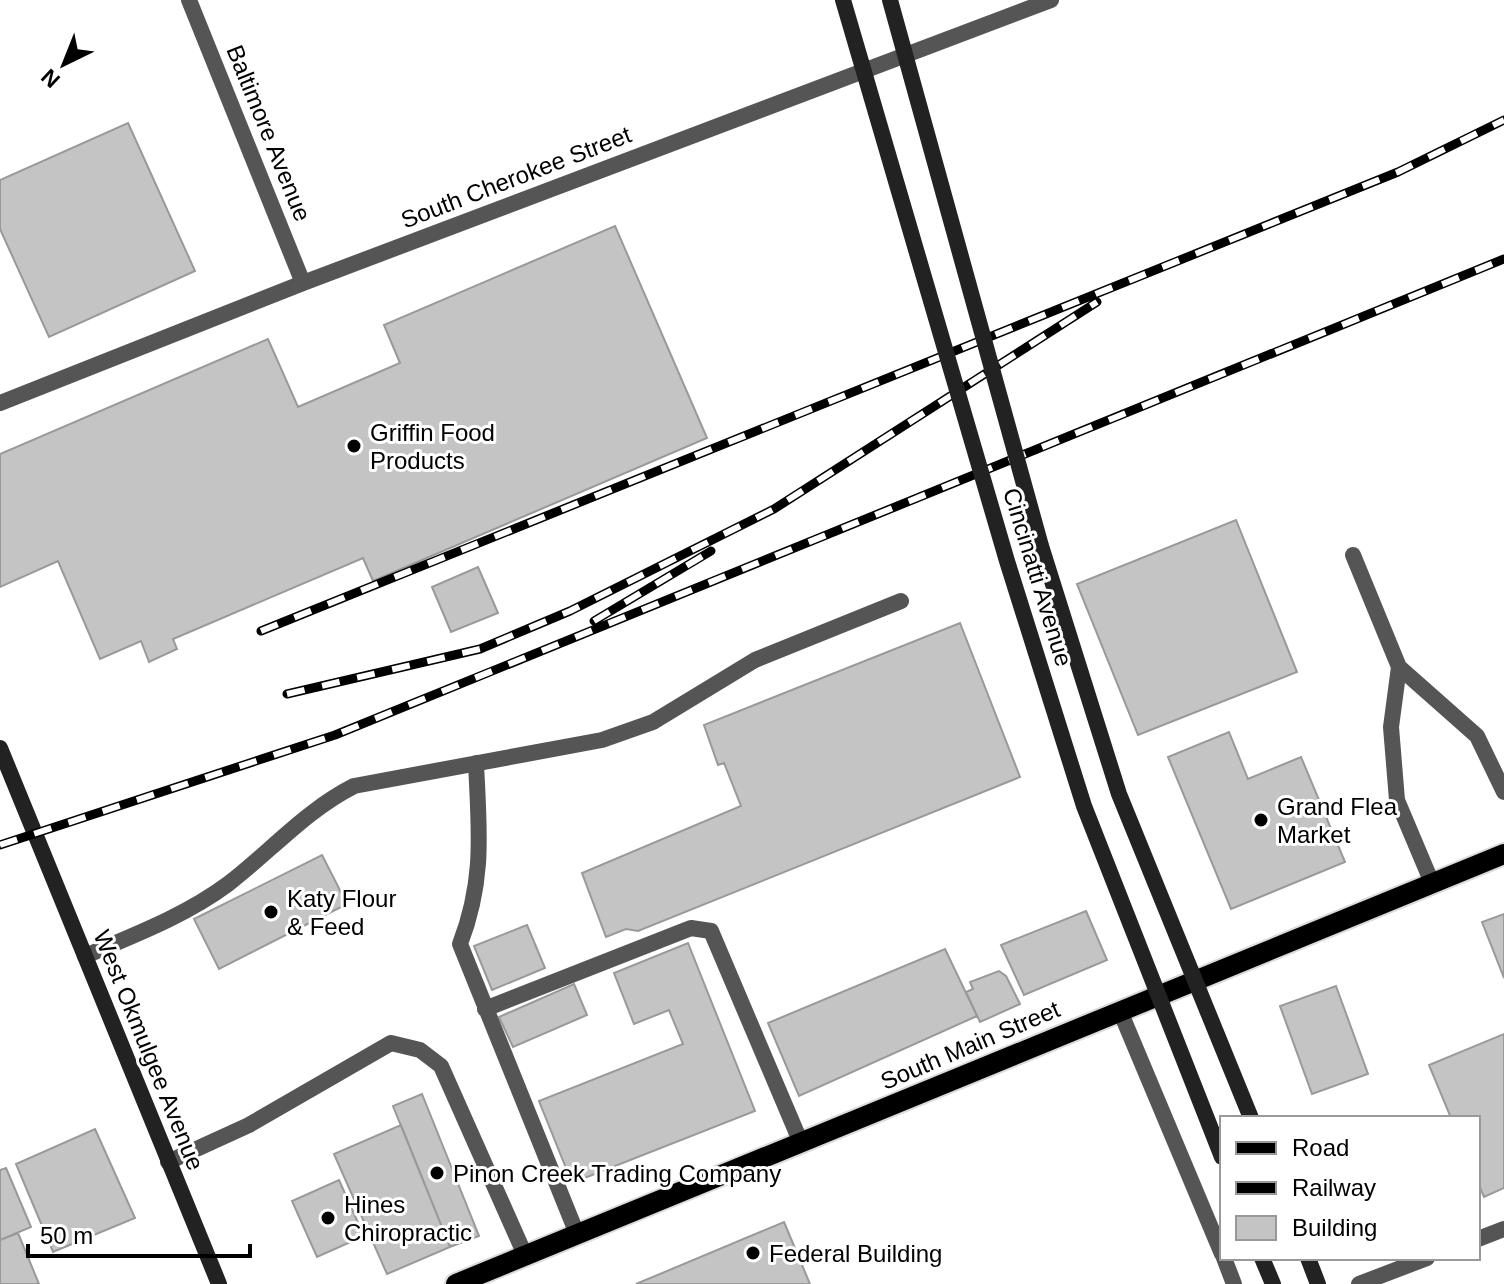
<svg xmlns="http://www.w3.org/2000/svg" width="1504" height="1284" font-family="Helvetica,sans-serif">
  <style>
    .building { fill: #c4c4c4; stroke: #999; stroke-width: 2 }
    .lines { fill: none; stroke-linecap: round; stroke-linejoin: round }
    .primary-casing { stroke: #dbdbdb; stroke-width: 24 }
    .lane { stroke: #555; stroke-width: 16 }
    .street { stroke: #555; stroke-width: 16 }
    .secondary { stroke: #222; stroke-width: 16 }
    .primary { stroke: #000; stroke-width: 20 }
    .rail-casing { stroke: #000; stroke-width: 9 }
    .rail { stroke: #fff; stroke-width: 6; stroke-dasharray: 18; stroke-linecap: butt }
    .secondary-bridge { stroke: #222; stroke-width: 16 }
    .poi-dot { fill: #000; stroke: #fff; stroke-width: 3 }
    .labels { text-anchor: middle; dominant-baseline: central; stroke-width: 6; stroke-linejoin: round; paint-order: stroke }
    .street-label { font-size: 24px; fill: #000; stroke: #fff }
    .poi-label { font-size: 24px; fill: #000; stroke: #fff; text-anchor: start }
  </style>
  <rect width="100%" height="100%" fill="#fff"/>
  <path class="building" d="M128,123L195,271L49,337L0,229V180Z
    M615,226L707,438L373,581L363,558L173,639L177,649L149,662L141,641L100,659L58,561L0,587V454L268,339L298,407L400,363L384,325Z
    M1236,520L1297,672L1138,735L1077,584Z
    M478,567L498,613L451,632L432,587Z
    M960,623L1020,777L638,931L626,929L606,937L582,873L741,806L724,763L718,765L704,725Z
    M1229,732L1248,779L1301,757L1345,862L1231,909L1168,757Z
    M322,855L347,904L219,969L194,919Z
    M1086,911L1107,960L1024,995L1001,945Z
    M1504,914V978L1482,922Z
    M527,925L545,968L492,990L474,946Z
    M688,943L755,1111L572,1183L539,1101L683,1044L669,1010L634,1024L614,973Z
    M945,949L977,1016L799,1096L768,1023Z
    M999,971L1006,976L1020,1004L980,1022L966,992L973,989L970,982Z
    M574,984L587,1015L513,1047L499,1017Z
    M1336,986L1368,1074L1312,1094L1280,1006Z
    M1504,1034V1188L1484,1197L1478,1183V1118H1451L1429,1065Z
    M422,1094L479,1236L450,1247L393,1106Z
    M401,1125L450,1247L387,1274L334,1154Z
    M95,1129L135,1218L53,1252L16,1164Z
    M6,1168L31,1227L0,1240V1170Z
    M339,1180L364,1236L317,1257L292,1201Z
    M784,1222L810,1284H636Z
    M18,1233L39,1284H0V1240Z"/>
  <g class="lines">
    <defs>
      <path id="primary" d="M456,1284L1504,854"/>
    </defs>
    <use href="#primary" class="primary-casing"/>
    <path class="lane" d="M1353,555L1399,667L1477,736L1504,792
      M1399,667L1391,727L1397,800L1432,883
      M476,763C479,831 485,879 460,944L577,1234
      M85,956C134,935 185,916 228,884C271,851 305,811 354,786L602,740L653,722L755,660L901,601
      M485,1009L691,928L711,931L801,1143
      M168,1162L249,1125L391,1043L420,1050L441,1066L525,1255"/>
    <path class="street" d="M189,0L303,283
      M0,403L303,283L1051,0
      M1120,1011L1222,1254
      M1478,1239L1504,1229
      M1224,1258L1234,1284
      M1359,1284L1427,1258"/>
    <path class="secondary" d="M0,748L219,1284
      M1262,1258L1273,1284
      M1308,1258L1318,1284"/>
    <use href="#primary" class="primary"/>
    <defs>
      <path id="rail" d="M594,621L711,551
        M261,631L1398,172L1504,120
        M287,694L480,649L570,611L774,509L1097,302
        M0,845L335,735L1504,259"/>
    </defs>
    <use href="#rail" class="rail-casing"/>
    <use href="#rail" class="rail"/>
    <path class="secondary-bridge" d="M843,0L1007,561L1084,806L1222,1157
      M890,0L1041,546L1119,794L1251,1118"/>
  </g>
  <g class="poi-dot">
    <circle cx="354" cy="446" r="8"/>
    <circle cx="1261" cy="820" r="8"/>
    <circle cx="271" cy="912" r="8"/>
    <circle cx="437" cy="1173" r="8"/>
    <circle cx="328" cy="1218" r="8"/>
    <circle cx="753" cy="1253" r="8"/>
  </g>
  <g class="labels">
    <g class="street-label">
      <text transform="translate(269 133) rotate(68)">Baltimore Avenue</text>
      <text transform="translate(516 177) rotate(-21)">South Cherokee Street</text>
      <text transform="translate(1038 577) rotate(73)">Cincinatti Avenue</text>
      <text transform="translate(970 1045) rotate(-23)">South Main Street</text>
      <text transform="translate(149 1050) rotate(68)">West Okmulgee Avenue</text>
    </g>
    <g class="poi-label">
      <text x="370" y="432">Griffin Food<tspan x="370" dy="28">Products</tspan></text>
      <text x="1277" y="806">Grand Flea<tspan x="1277" dy="28">Market</tspan></text>
      <text x="287" y="898">Katy Flour<tspan x="287" dy="28">&amp; Feed</tspan></text>
      <text x="453" y="1173">Pinon Creek Trading Company</text>
      <text x="344" y="1204">Hines<tspan x="344" dy="28">Chiropractic</tspan></text>
      <text x="769" y="1253">Federal Building</text>
    </g>
  </g>
  <rect x="1220" y="1116" width="260" height="144" fill="#ffffff" stroke="#999999" stroke-width="2"/>
  <rect x="1236" y="1142" width="40" height="12" fill="#000000" stroke="#999999" stroke-width="2"/>
  <text x="1292" y="1156" font-size="24" fill="#000000">Road</text>
  <rect x="1236" y="1182" width="40" height="12" fill="#000000" stroke="#999999" stroke-width="2"/>
  <text x="1292" y="1196" font-size="24" fill="#000000">Railway</text>
  <rect x="1236" y="1216" width="40" height="24" fill="#c4c4c4" stroke="#999999" stroke-width="2"/>
  <text x="1292" y="1236" font-size="24" fill="#000000">Building</text>
  <g transform="translate(64 64) rotate(223)" stroke="#ffffff" stroke-width="6" paint-order="stroke">
  <path d="M0-6L14 30L0 20L-14 30Z" fill="#000000"/>
  <text y="-12" font-size="22" font-weight="bold" text-anchor="middle" fill="#000000">N</text>
  </g>
  <path d="M28 1244v12h222v-12" fill="none" stroke="#000000" stroke-width="4"/>
  <text x="40" y="1244" font-size="24" fill="#000000" stroke="#ffffff" stroke-width="6" paint-order="stroke">50 m</text>
</svg>
